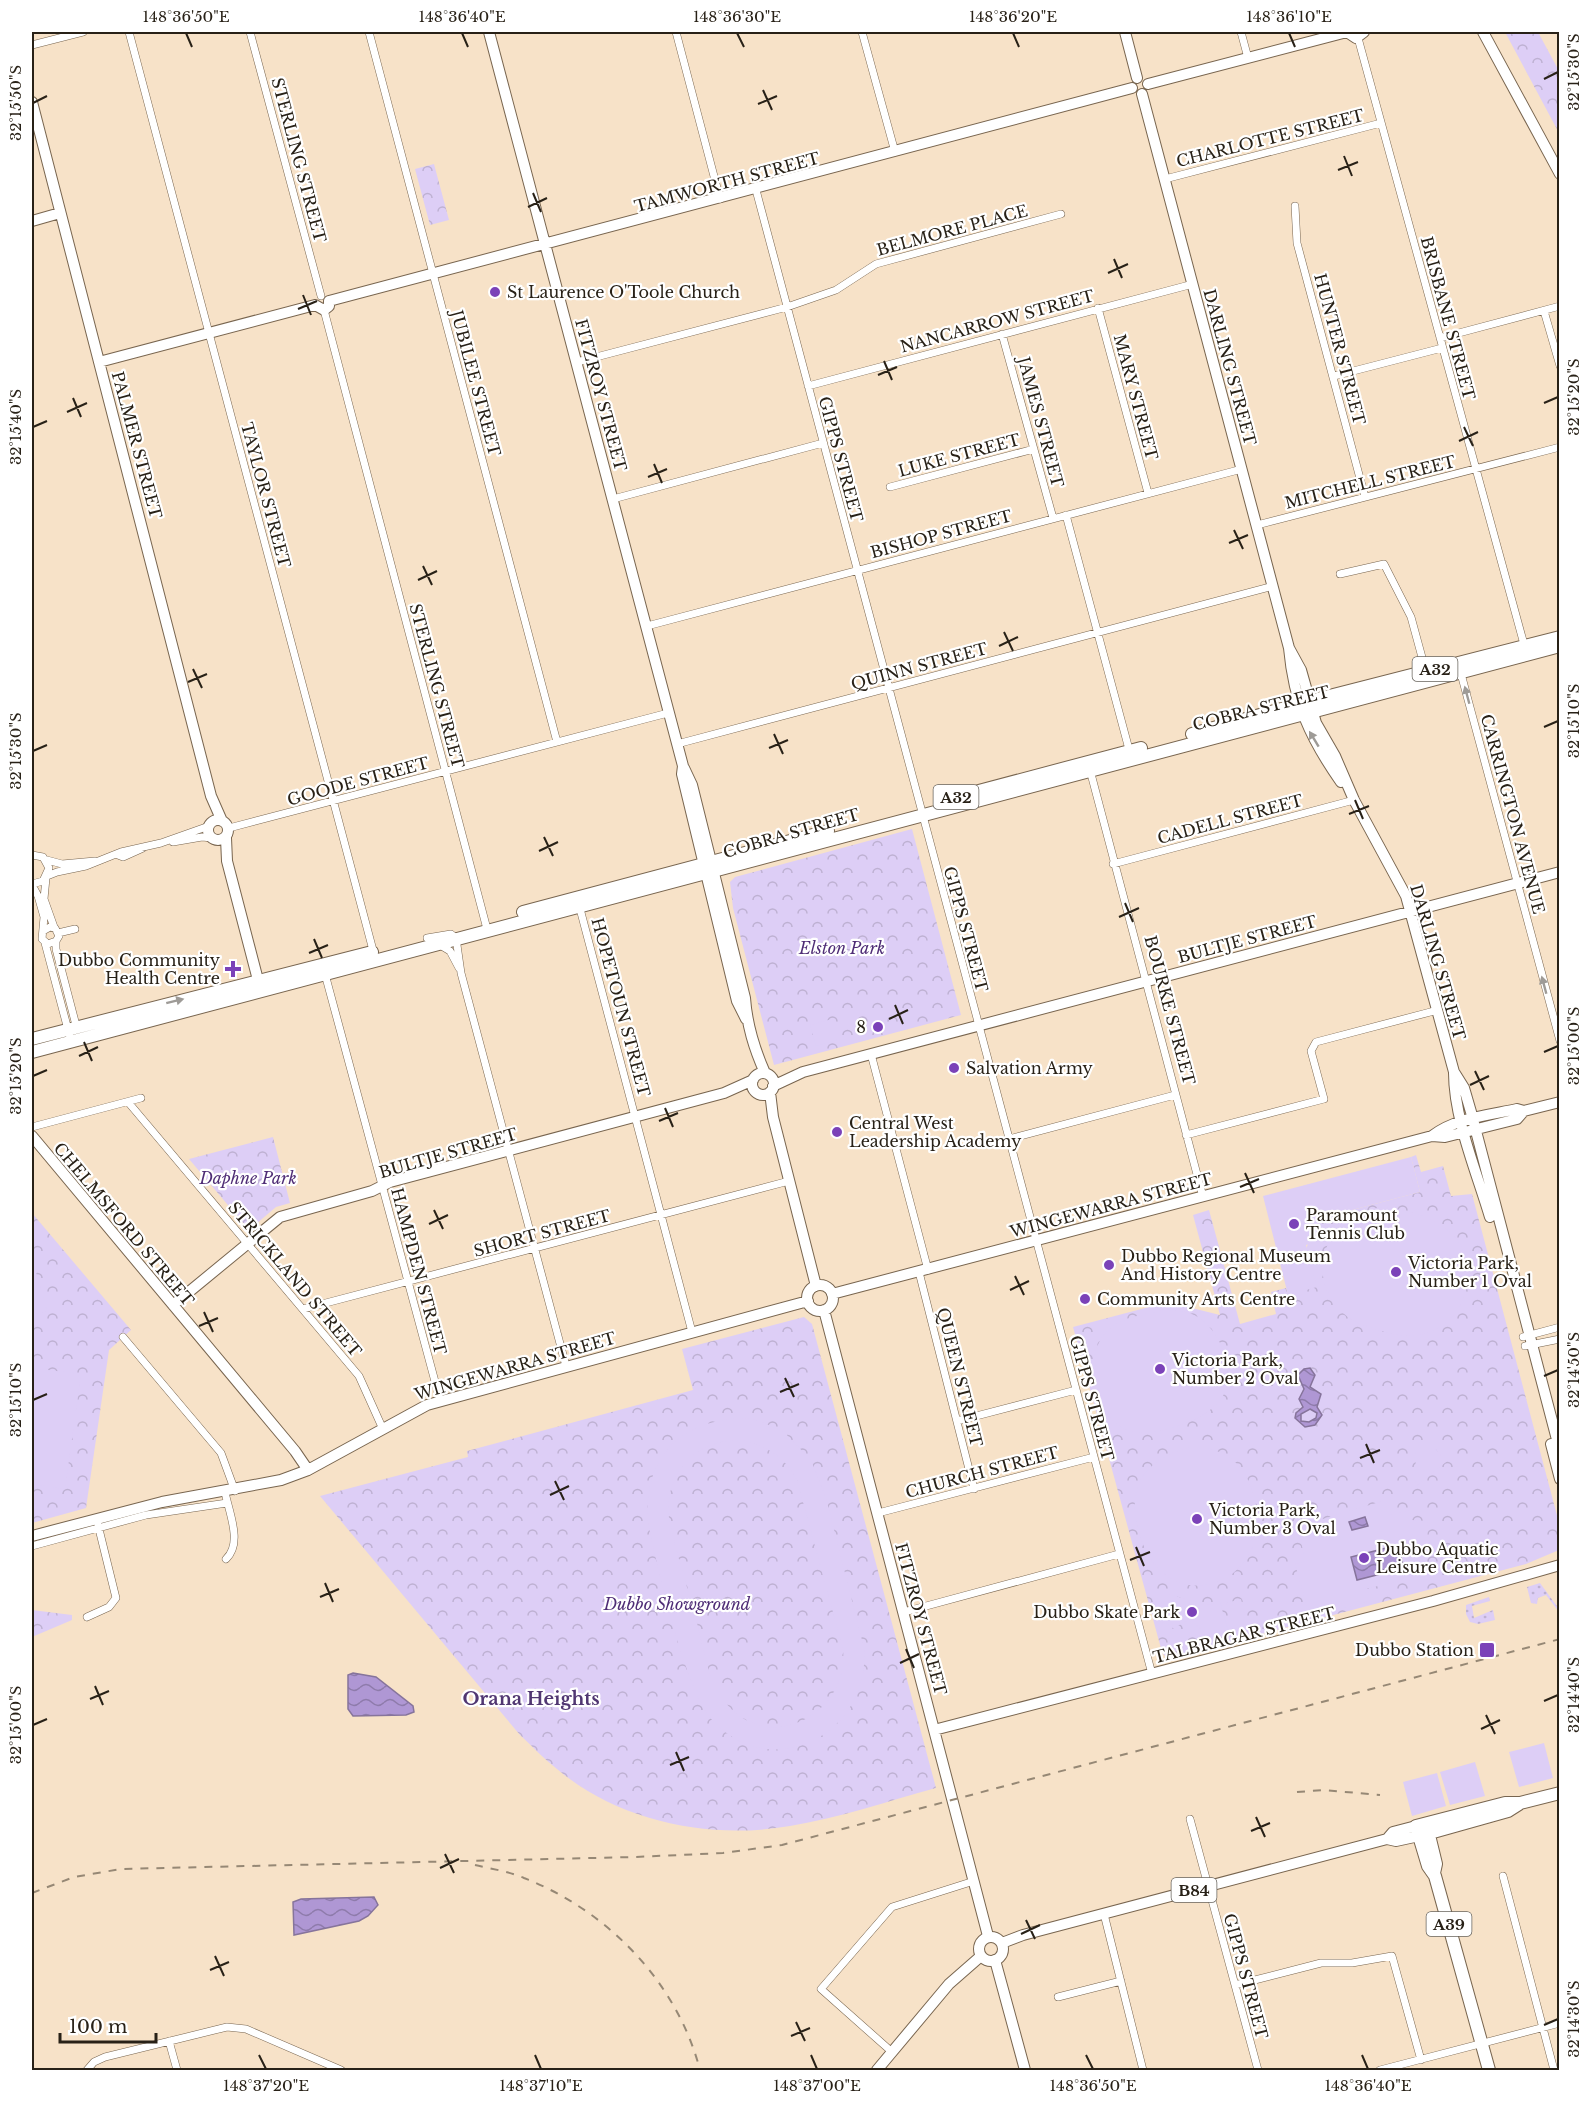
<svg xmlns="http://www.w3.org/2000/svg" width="1591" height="2102" font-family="'Libre Baskerville',serif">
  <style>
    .grass { fill: url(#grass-dots) }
    .forest { fill: url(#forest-crowns) }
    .garden { fill: #ddcef6; fill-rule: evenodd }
    .water { fill: url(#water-waves); stroke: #86749b; stroke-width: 1.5; fill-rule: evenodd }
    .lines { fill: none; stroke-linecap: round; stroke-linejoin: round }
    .street-casing { stroke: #78654f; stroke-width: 8 }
    .secondary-casing { stroke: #78654f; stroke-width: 12 }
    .primary-casing { stroke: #78654f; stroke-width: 12 }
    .highway-casing { stroke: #78654f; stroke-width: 14 }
    .street { stroke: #fff; stroke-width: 7 }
    .secondary { stroke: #fff; stroke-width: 10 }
    .primary { stroke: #fff; stroke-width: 10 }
    .highway { stroke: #fff; stroke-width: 12 }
    .rail { stroke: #968875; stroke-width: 2; stroke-dasharray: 8 8; stroke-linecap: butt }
    .oneway { fill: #9e9b97 }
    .ticks { fill: none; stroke: #282117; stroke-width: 2 }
    .poi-dot { fill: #7b42b8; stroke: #fff; stroke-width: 2 }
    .labels { text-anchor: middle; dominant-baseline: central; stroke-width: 4.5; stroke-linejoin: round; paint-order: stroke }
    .shield { fill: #fff; stroke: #68645d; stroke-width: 1.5 }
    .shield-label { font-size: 15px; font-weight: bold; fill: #282117 }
    .street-label { font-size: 16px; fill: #282117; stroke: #fff }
    .poi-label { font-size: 16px; fill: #282117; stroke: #fff; text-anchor: start }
    .park-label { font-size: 16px; font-style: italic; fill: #4f2d76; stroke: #fff }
    .neighbourhood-label { font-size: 18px; font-weight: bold; fill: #513772; stroke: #fff }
    .neatline { fill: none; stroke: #282117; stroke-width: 2 }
    .ticks-label { font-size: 15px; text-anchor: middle; fill: #282117 }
  </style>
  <defs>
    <pattern id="grass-dots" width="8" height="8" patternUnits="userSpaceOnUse" patternTransform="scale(1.5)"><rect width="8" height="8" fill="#ddcef6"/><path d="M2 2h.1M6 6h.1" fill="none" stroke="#beb1d2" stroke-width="1.8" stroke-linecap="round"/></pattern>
    <pattern id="forest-crowns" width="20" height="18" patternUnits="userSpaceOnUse" patternTransform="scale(1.5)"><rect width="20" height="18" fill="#ddcef6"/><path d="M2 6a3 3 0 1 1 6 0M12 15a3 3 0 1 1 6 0" fill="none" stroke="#beb1d2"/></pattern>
    <pattern id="water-waves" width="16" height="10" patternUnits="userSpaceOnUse" patternTransform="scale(1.5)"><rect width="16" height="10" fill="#af97d4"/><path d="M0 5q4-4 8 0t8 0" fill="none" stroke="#8e7bab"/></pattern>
  </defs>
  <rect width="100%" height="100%" fill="#f7e2c8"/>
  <path class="grass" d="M1540,1583L1559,1609V1612L1546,1595L1538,1598L1537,1604L1531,1603L1527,1587Z
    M1489,1597L1490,1601L1472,1606L1474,1618L1493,1610L1495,1620L1478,1624L1470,1622L1466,1614V1605Z"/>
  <path class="forest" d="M1505,32H1538L1559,71V133Z
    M434,164L449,220L430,225L415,169Z
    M912,829L961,1015L774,1065L733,908L730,882L735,877Z
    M273,1137L290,1203L276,1207L249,1230L189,1159Z
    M1416,1155L1421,1172L1443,1166L1451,1196L1472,1194L1559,1523V1550L1526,1564L1167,1659L1162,1652L1073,1327L1168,1302L1220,1315L1193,1215L1209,1210L1240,1324L1276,1314L1271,1292L1286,1288L1288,1294L1318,1219L1420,1192L1411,1157Z
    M32,1213L131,1330L109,1350L86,1508L32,1523Z
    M804,1317L812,1324L936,1788C888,1801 839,1818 790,1826C710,1840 620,1822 557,1769C544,1759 532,1746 520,1735L320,1496L468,1457L467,1451L693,1390L682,1349Z
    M32,1610L72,1615V1620L32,1637Z"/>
  <path class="garden" d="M832,1019L837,1040L816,1046L810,1025Z
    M1411,1157L1420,1192L1318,1219L1323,1240L1306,1245L1317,1287L1288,1295L1263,1196Z
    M1384,1207C1408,1210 1437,1217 1454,1236C1484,1271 1464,1327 1418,1335C1404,1337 1391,1334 1378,1330C1368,1326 1357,1324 1349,1318C1299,1280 1325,1212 1384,1207Z
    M32,1258L47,1311L32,1315Z
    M1165,1310C1176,1310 1186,1311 1196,1316C1220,1329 1237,1371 1223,1396C1211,1418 1166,1433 1142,1433C1098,1433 1079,1361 1106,1332C1121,1317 1145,1314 1165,1310Z
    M32,1368L81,1374L65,1489L32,1484Z
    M744,1418L760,1421L784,1432L811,1460L826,1498L864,1648C871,1733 773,1785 713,1721C686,1693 657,1566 648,1523C643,1459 679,1420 744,1418ZM741,1440C766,1445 785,1457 797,1480L843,1649C850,1714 768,1757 725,1702C706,1678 702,1640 694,1611C685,1580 675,1549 669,1518C664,1473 696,1439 741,1440Z
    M1188,1448C1215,1446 1236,1455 1248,1480C1295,1582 1156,1637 1136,1519C1129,1480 1152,1457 1188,1448Z
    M1416,1448H1435L1446,1462L1415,1487Z
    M1386,1500L1391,1515L1409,1510L1412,1520L1428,1521L1427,1540H1423L1422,1556L1432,1571L1425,1576L1364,1589L1367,1602L1310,1617L1295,1564L1306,1561L1299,1535L1313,1522Z
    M1167,1594L1210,1605L1220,1602L1228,1630L1209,1636L1195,1624L1186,1621L1173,1629L1171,1625L1160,1622L1164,1603L1158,1601L1157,1597H1166Z
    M1241,1599L1248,1628L1233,1632L1226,1603Z
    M1544,1743L1553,1778L1519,1787L1509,1752Z
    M1475,1762L1485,1796L1450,1805L1440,1772Z
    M1437,1773L1446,1806L1412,1816L1403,1782Z"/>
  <path class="water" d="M1310,1368L1315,1375L1310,1387L1321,1394L1317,1407L1322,1415L1315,1425L1305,1427L1295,1418L1296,1413L1303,1407L1299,1399L1304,1389L1298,1375L1304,1369ZM1310,1409L1317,1413L1316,1418L1309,1422L1301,1421V1414Z
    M1365,1517L1368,1526L1352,1530L1349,1522Z
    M1398,1545L1404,1568L1357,1580L1351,1557Z
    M353,1673L376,1677L413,1706L414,1712L406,1715L353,1716L348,1709V1675Z
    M374,1897L378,1905L368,1916L359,1921L294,1935L293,1902L301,1899Z"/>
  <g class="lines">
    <defs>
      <path id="street" d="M129,32L374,954
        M250,32L321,296
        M369,32L557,742
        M676,32L720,199
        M862,32L895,152
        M1241,32L1248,58
        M1358,38L1525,648
        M32,45L83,32
        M1165,179L1381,123
        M756,190L1152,1674
        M1295,206L1297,243L1365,497
        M1098,308L1148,493
        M324,310L487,929
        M1544,311L1560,366
        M1002,334L1053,518
        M1440,338L1560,306
        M577,362L787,307L836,290L876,264L1061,214
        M1334,376L1442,348
        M808,386L1193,284
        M890,487L1034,449
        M613,499L823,443
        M1066,515L1130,753
        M1257,525L1560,447
        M1340,574L1384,564L1411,617L1426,672
        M647,626L1242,469
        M1460,670L1560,1041
        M677,744L1273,586
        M1090,770L1203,1197
        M229,828L668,713
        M173,842L202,837L212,838
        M32,855L43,857L49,868L43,881L32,884
        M118,855L123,857L143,848
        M47,860L62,864L95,861
        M1113,864L1354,800
        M47,876L57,872L86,866L121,852L161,843L209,826
        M46,878L44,899L54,927
        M32,885L38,896L44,917L42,939L48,944L56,941L59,936L55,928L50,927L43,931
        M579,905L692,1332
        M58,933L75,929
        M427,938L451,934L456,938L461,973L566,1366
        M56,941V949L77,1029
        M45,943L71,1041
        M440,945L450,951L459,968
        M325,974L440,1400
        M871,1054L928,1270
        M128,1102L359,1376L382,1427
        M32,1127L141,1098
        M1186,1135L1324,1099L1311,1051L1316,1042L1438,1010
        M1009,1139L1175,1095
        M919,1272L974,1489
        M303,1309L789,1181
        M123,1337L221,1453L235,1491
        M1523,1337L1560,1327
        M1525,1346L1560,1339
        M957,1421L1076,1390
        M225,1492C229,1513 243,1543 226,1559
        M878,1513L1094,1457
        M32,1546L146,1515L227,1503
        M904,1612L1119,1554
        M87,1617L109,1607L116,1598L98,1525
        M1190,1819L1258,2070
        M1503,1876L1554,2070
        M1104,1914L1143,2070
        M1235,1985L1321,1963H1352L1392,1956L1421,2060
        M1058,1997L1121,1981
        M169,2041L177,2070
        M892,2052L821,1989L892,1907L974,1881
        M87,2070L94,2062L105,2057L227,2027L246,2029L341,2070
        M1380,2070L1560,2023"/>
      <path id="secondary" d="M489,32L683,766L682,774L737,1001L746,1019
        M1125,32L1137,78
        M1347,32L1356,38L1364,32
        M1483,32L1560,174
        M1148,84L1347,32
        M1142,94L1289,648C1294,703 1310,738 1341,782
        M32,102L211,796L222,821
        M32,221L60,213
        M329,301L1132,88
        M315,305L324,310L329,306V301
        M99,362L315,305
        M1289,648L1301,670L1316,723L1335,756L1354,800L1406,896L1454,1072L1464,1088L1471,1112L1560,1451
        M684,768L692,785L745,998C747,1026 754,1048 765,1073
        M208 830a10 10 0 1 1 20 0a10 10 0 1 1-20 0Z
        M226,838L227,861L258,980
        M1454,1073C1454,1119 1477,1173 1490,1217
        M752 1084a11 11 0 1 1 22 0a11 11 0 1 1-22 0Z
        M773,1086L803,1072L1560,872
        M770,1092L773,1117L816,1286
        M32,1136L295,1451L308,1470
        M1432,1136C1455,1118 1489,1115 1517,1109L1524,1111L1560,1102
        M807 1298a13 13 0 1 1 26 0a13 13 0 1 1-26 0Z
        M832,1294L1432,1136L1445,1137L1517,1119L1524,1111
        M173,1305L280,1217L372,1191L390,1182L724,1093L753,1080
        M824,1310L988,1936
        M1551,1444L1560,1479
        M32,1536L162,1502L281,1480L308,1470L427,1405L808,1301
        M934,1730L1433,1601L1560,1565
        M995,1960L1025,2070"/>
      <path id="primary" d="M1387,1839L1396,1841L1419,1836
        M979 1949a12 12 0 1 1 24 0a12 12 0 1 1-24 0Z
        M1002,1943L1023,1935L1387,1839L1393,1832L1416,1826
        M877,2070L949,1984L981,1956"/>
      <path id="highway" d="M1192,734L1310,701L1560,637
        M975,792L1141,748
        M523,912L828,831
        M32,1039L372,952
        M32,1052L1560,646
        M1427,1827L1436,1864L1434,1873
        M1419,1836L1508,1811L1519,1804
        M1489,2070L1435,1876L1428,1866L1416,1826L1505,1803H1520L1560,1793"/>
    </defs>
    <use href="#street" class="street-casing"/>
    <use href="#secondary" class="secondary-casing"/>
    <use href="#primary" class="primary-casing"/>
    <use href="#highway" class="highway-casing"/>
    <use href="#street" class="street"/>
    <use href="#secondary" class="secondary"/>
    <use href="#primary" class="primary"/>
    <use href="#highway" class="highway"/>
    <path class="rail" d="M1297,1792L1323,1790L1380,1795
      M475,1865C491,1869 508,1871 524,1878C608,1911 677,1982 700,2070
      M32,1893L74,1877L121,1869L635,1857L723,1853L782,1845L1560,1639"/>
  </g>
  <defs><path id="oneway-solid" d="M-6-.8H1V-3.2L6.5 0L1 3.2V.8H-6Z" transform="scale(1.5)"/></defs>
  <g class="oneway">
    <use href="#oneway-solid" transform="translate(1467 695) rotate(-105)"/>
    <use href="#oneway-solid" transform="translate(1314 739) rotate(-121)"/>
    <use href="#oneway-solid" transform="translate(1544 985) rotate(-105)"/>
    <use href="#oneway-solid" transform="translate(175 1001) rotate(-14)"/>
  </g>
  <path class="ticks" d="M186,33L192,47M462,33L468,47M737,33L744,47M1013,33L1019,47M1289,33L1295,47M1544,79L1558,72M763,90L772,110M33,103L47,96M758,104L777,96M1344,156L1352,176M1338,170L1358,162M533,193L541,212M528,207L547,198M1114,259L1122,278M1108,273L1128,264M303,295L311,315M298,309L317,301M884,361L892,380M878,375L897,367M73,398L81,417M1544,403L1558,397M67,412L87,403M33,427L47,421M1464,427L1473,446M1459,441L1478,432M654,464L662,483M648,477L667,469M1234,530L1243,549M1229,543L1248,535M423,566L432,585M418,580L437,571M1004,632L1013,651M999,646L1018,637M193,669L202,688M188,682L207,674M1544,727L1558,721M774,734L783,754M769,748L788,740M33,751L47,745M1355,800L1363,819M1349,814L1369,806M544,837L553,856M539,851L558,842M1125,903L1133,922M1119,917L1139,908M314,939L322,958M309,953L328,945M895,1005L903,1024M889,1019L908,1010M84,1042L92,1061M1544,1052L1558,1046M79,1056L98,1047M1475,1071L1484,1090M33,1076L47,1070M1470,1085L1489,1076M665,1108L673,1127M659,1121L678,1113M1245,1173L1254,1193M1240,1187L1259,1179M434,1210L443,1229M429,1224L448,1215M1015,1276L1024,1295M1010,1290L1029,1281M204,1312L213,1332M199,1326L218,1318M1544,1376L1558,1370M785,1378L794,1397M780,1392L799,1384M33,1400L47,1394M1366,1444L1374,1463M1360,1458L1380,1450M555,1481L564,1500M550,1495L569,1486M1136,1547L1144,1566M1130,1560L1150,1552M325,1583L333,1602M320,1597L339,1589M906,1649L914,1668M900,1663L919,1654M95,1686L103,1705M90,1699L109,1691M1544,1701L1558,1695M1486,1715L1495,1734M33,1725L47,1719M1481,1729L1500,1720M676,1752L684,1771M670,1765L689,1757M1256,1817L1265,1837M1251,1831L1270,1823M445,1854L454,1873M440,1868L459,1859M1026,1920L1035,1939M1021,1934L1040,1925M215,1956L224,1976M210,1970L229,1962M796,2022L805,2041M1544,2025L1558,2019M791,2036L810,2028M259,2055L266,2069M535,2055L541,2069M811,2055L817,2069M1086,2055L1093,2069M1362,2055L1368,2069"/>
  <g class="poi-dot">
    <circle cx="495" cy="292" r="6"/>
    <path d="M230 960h6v6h6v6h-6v6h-6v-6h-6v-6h6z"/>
    <circle cx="878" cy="1027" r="6"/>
    <circle cx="954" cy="1068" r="6"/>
    <circle cx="837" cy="1132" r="6"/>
    <circle cx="1294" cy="1224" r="6"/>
    <circle cx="1109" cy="1265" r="6"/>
    <circle cx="1396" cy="1272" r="6"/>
    <circle cx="1085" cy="1299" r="6"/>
    <circle cx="1160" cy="1369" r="6"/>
    <circle cx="1197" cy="1519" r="6"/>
    <circle cx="1364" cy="1558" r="6"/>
    <circle cx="1192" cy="1612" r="6"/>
    <rect x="1479" y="1642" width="16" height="16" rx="3"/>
  </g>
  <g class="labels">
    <g class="shield">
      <rect x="1412.5" y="657" width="45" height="24" rx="4.5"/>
      <rect x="933.5" y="785" width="45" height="24" rx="4.5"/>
      <rect x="1171.5" y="1878" width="45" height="24" rx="4.5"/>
      <rect x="1426.5" y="1912" width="45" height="24" rx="4.5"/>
    </g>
    <g class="shield-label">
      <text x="1435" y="669">A32</text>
      <text x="956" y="797">A32</text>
      <text x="1194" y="1890">B84</text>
      <text x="1449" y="1924">A39</text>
    </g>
    <g class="street-label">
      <text transform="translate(1270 138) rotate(-14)">CHARLOTTE STREET</text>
      <text transform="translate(299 160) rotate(75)">STERLING STREET</text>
      <text transform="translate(727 182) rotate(-15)">TAMWORTH STREET</text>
      <text transform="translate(952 230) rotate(-15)">BELMORE PLACE</text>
      <text transform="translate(1448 318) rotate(75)">BRISBANE STREET</text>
      <text transform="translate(997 321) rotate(-15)">NANCARROW STREET</text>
      <text transform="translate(1340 349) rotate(75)">HUNTER STREET</text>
      <text transform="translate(1230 367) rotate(75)">DARLING STREET</text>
      <text transform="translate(476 383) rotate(75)">JUBILEE STREET</text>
      <text transform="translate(601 395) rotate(75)">FITZROY STREET</text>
      <text transform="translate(1136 397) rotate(75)">MARY STREET</text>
      <text transform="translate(1041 422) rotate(75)">JAMES STREET</text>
      <text transform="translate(137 445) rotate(75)">PALMER STREET</text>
      <text transform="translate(959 455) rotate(-15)">LUKE STREET</text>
      <text transform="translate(841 459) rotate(75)">GIPPS STREET</text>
      <text transform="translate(1370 482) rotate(-14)">MITCHELL STREET</text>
      <text transform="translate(266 495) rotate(75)">TAYLOR STREET</text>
      <text transform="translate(941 534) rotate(-15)">BISHOP STREET</text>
      <text transform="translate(919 666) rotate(-15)">QUINN STREET</text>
      <text transform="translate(437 686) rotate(75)">STERLING STREET</text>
      <text transform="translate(1261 708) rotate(-14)">COBRA STREET</text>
      <text transform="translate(358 781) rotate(-15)">GOODE STREET</text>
      <text transform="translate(1513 814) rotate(75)">CARRINGTON AVENUE</text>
      <text transform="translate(1230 819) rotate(-15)">CADELL STREET</text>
      <text transform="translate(791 833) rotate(-16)">COBRA STREET</text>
      <text transform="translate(966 929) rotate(75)">GIPPS STREET</text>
      <text transform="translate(1247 939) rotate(-15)">BULTJE STREET</text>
      <text transform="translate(1438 962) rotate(74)">DARLING STREET</text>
      <text transform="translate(621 1007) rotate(75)">HOPETOUN STREET</text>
      <text transform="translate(1170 1010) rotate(75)">BOURKE STREET</text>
      <text transform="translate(448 1153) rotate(-16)">BULTJE STREET</text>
      <text transform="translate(1111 1205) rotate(-15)">WINGEWARRA STREET</text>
      <text transform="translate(124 1224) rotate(50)">CHELMSFORD STREET</text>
      <text transform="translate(542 1233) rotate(-15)">SHORT STREET</text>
      <text transform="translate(419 1271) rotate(75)">HAMPDEN STREET</text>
      <text transform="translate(295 1279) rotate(50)">STRICKLAND STREET</text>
      <text transform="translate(515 1366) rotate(-16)">WINGEWARRA STREET</text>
      <text transform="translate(960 1377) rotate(76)">QUEEN STREET</text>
      <text transform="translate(1092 1398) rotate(75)">GIPPS STREET</text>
      <text transform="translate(982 1472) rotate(-15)">CHURCH STREET</text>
      <text transform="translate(921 1619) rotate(75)">FITZROY STREET</text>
      <text transform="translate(1244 1635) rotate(-14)">TALBRAGAR STREET</text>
      <text transform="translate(1246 1976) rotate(75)">GIPPS STREET</text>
    </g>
    <g class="poi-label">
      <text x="507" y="292">St Laurence O'Toole Church</text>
      <text x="220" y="960" text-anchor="end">Dubbo Community<tspan x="220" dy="18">Health Centre</tspan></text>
      <text x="866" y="1027" text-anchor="end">8</text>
      <text x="966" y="1068">Salvation Army</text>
      <text x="849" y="1123">Central West<tspan x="849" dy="18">Leadership Academy</tspan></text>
      <text x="1306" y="1215">Paramount<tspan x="1306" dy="18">Tennis Club</tspan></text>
      <text x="1121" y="1256">Dubbo Regional Museum<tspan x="1121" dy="18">And History Centre</tspan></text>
      <text x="1408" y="1263">Victoria Park,<tspan x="1408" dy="18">Number 1 Oval</tspan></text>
      <text x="1097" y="1299">Community Arts Centre</text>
      <text x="1172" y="1360">Victoria Park,<tspan x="1172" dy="18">Number 2 Oval</tspan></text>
      <text x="1209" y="1510">Victoria Park,<tspan x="1209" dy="18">Number 3 Oval</tspan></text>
      <text x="1376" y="1549">Dubbo Aquatic<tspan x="1376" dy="18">Leisure Centre</tspan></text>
      <text x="1180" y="1612" text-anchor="end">Dubbo Skate Park</text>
      <text x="1474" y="1650" text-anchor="end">Dubbo Station</text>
    </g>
    <g class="park-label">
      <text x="842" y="948">Elston Park</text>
      <text x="248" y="1178">Daphne Park</text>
      <text x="677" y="1604">Dubbo Showground</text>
    </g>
    <g class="neighbourhood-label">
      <text x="531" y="1699">Orana Heights</text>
    </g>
  </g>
  <rect width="1591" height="2102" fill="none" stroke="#ffffff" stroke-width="66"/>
  <path d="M60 2033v9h96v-9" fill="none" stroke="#282117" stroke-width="3"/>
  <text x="69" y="2033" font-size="18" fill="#282117" stroke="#ffffff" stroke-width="4.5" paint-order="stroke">100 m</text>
  <rect x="33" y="33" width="1525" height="2036" class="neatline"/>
  <g class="ticks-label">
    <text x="186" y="22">148°36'50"E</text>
    <text x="462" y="22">148°36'40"E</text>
    <text x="737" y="22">148°36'30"E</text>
    <text x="1013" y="22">148°36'20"E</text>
    <text x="1289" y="22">148°36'10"E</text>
    <text transform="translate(1574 72) rotate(-90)" y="5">32°15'30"S</text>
    <text transform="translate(16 103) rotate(-90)" y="5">32°15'50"S</text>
    <text transform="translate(1574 397) rotate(-90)" y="5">32°15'20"S</text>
    <text transform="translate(16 427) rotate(-90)" y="5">32°15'40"S</text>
    <text transform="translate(1574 721) rotate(-90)" y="5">32°15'10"S</text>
    <text transform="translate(16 751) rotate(-90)" y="5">32°15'30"S</text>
    <text transform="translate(1574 1046) rotate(-90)" y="5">32°15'00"S</text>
    <text transform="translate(16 1076) rotate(-90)" y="5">32°15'20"S</text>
    <text transform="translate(1574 1370) rotate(-90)" y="5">32°14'50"S</text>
    <text transform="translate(16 1400) rotate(-90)" y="5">32°15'10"S</text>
    <text transform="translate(1574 1695) rotate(-90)" y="5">32°14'40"S</text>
    <text transform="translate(16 1725) rotate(-90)" y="5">32°15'00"S</text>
    <text transform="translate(1574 2019) rotate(-90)" y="5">32°14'30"S</text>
    <text x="266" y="2091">148°37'20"E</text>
    <text x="541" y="2091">148°37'10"E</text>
    <text x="817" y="2091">148°37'00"E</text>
    <text x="1093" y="2091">148°36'50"E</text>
    <text x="1368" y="2091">148°36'40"E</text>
  </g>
</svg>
